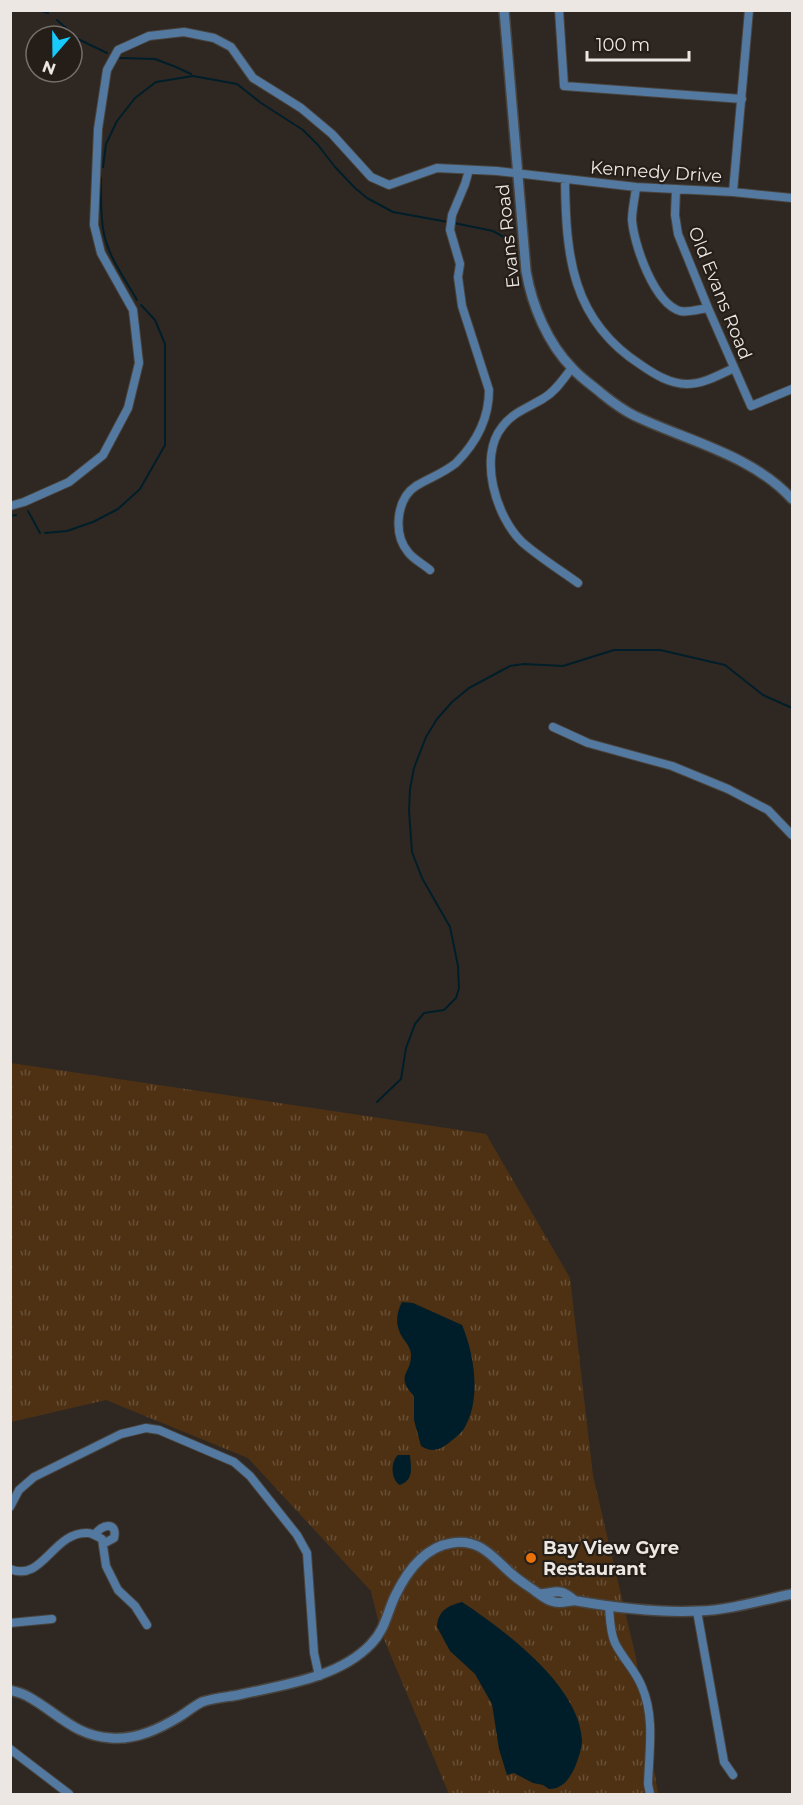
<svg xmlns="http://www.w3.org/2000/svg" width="803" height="1805" font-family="Montserrat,sans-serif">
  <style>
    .grass { fill: url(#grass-tufts) }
    .water { fill: #001e29 }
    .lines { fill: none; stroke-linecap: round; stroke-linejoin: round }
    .stream { stroke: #001e29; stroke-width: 2 }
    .minor-casing { stroke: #49433d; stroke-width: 10 }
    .tertiary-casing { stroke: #49433d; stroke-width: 12 }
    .minor { stroke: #5379a0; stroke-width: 8 }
    .tertiary { stroke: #5379a0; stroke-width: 9 }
    .food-dot { fill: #e8710a; stroke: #251e18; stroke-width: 2 }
    .labels { text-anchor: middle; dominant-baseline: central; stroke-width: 4.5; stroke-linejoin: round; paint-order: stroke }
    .street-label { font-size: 18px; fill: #ece7e3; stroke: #251e18 }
    .poi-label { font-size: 18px; font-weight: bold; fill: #ece7e3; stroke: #251e18; text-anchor: start }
  </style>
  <defs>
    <pattern id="grass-tufts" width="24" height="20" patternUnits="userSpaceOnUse" patternTransform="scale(1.5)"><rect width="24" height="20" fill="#4e3113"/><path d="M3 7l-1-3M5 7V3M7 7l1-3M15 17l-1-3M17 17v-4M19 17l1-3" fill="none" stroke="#684f35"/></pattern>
  </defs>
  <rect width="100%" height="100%" fill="#2f2822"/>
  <path class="grass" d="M11,1063L486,1134L570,1278L593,1476L636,1658L658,1794H449L381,1632L371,1591L248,1458L106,1400L11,1422Z"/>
  <path class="water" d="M402,1302L413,1303L462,1325C474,1353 481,1397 466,1425C463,1432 456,1437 450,1442C440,1450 432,1453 421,1446L414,1420V1396C394,1375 412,1374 411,1354C410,1345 403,1340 400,1333C395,1322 397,1312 402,1302Z
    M398,1455H410C411,1468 414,1480 400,1485C391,1480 390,1462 398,1455Z
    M462,1602C504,1630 579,1685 582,1740C582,1749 578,1759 575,1767C570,1778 563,1789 549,1789L543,1785L533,1783L514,1773L507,1775L499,1749L492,1704L475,1674L450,1651L437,1627C438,1611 447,1606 462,1602Z"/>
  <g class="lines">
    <path class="stream" d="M37,10L48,13
      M57,20L78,39L107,53
      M119,58L155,59L176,67L191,74
      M103,167L106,144L117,121L135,98L156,82L193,76L237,84L261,103L303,130L318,145L335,167L355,188L367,198L393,212L448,222
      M101,178C101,197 100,215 104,234C109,258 125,279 137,300
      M454,223L493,231L515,243
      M28,511L40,533
      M10,516L16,515
      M45,533L67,531L93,522L118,509L140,489L165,445V344L155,320L141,305
      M377,1102L401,1079L406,1048L415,1024L424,1013L444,1010L456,998L459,988L458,966L450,927L422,878L412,852L409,811L410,789L414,768L426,737L437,719L452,702L469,688L510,666L524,664L563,666L614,650H660L725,665L763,695L792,708"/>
    <defs>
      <path id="minor" d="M559,10L564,86L742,99
        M565,180C566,255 571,320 641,365C654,374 670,384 687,384C703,384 719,375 734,368
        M636,187C635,198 632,209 632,220C634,245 654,303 680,311C688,313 700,309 708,308
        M676,189L675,215L678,234L708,308L751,406L792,389
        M733,192L749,10
        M572,368C563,379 556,391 544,398C528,408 513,412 502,427C478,457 496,517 522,542C539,557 560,570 578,583
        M10,506L24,502L69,482L103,455L128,408L139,363L133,310L101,253L94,225L98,129L107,70L118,50L149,36L184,32L214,38L231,47L253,78L301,108L332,134L371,177L389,185L437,168L497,171L636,187L733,192L792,198
        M430,570C423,564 413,559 408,552C393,534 396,499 416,486C429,478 444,473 456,463C476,443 489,419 489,390L462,306L458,277L460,264L450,230L452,215L465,184L469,170
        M553,727L588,743L672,766L728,789L768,810L792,835
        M10,1507L19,1490L34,1477L121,1434L146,1428L159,1430L234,1462L250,1476L297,1535L307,1553L314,1653L319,1676
        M95,1535C101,1524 118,1521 114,1538L103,1544
        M10,1569C43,1583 53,1531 88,1533C92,1533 98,1537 102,1539L106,1566L118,1590L135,1606L147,1625
        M609,1607C610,1619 610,1632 615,1643C623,1659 636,1671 642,1687C655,1717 649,1752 648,1784L650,1794
        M697,1611L724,1762L733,1775
        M10,1623L52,1619
        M10,1749L69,1794"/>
      <path id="tertiary" d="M504,10L526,271C532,306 548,344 573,369C581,378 592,385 601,393C612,402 623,410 635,416C688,441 752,455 792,499
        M539,1594C556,1593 559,1587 574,1600
        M10,1690C16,1692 22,1693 27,1696C57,1712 74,1736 111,1738C136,1740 159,1729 179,1717C187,1712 194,1706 202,1702C213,1698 227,1697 238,1695C282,1685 339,1678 371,1644C385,1630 387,1613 395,1596C407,1571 424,1547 452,1543C481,1538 494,1559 513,1575C520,1581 528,1586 535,1591C542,1596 547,1601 555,1602C563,1604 570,1600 577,1601C617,1608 658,1613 699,1611C730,1610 762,1600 792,1594"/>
    </defs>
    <use href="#minor" class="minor-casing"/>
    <use href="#tertiary" class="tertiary-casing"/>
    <use href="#minor" class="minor"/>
    <use href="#tertiary" class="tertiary"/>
  </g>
  <circle class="food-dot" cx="531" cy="1558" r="6"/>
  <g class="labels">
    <g class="street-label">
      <text transform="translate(656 172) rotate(4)">Kennedy Drive</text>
      <text transform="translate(508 236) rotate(-96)">Evans Road</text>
      <text transform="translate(720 293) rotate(68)">Old Evans Road</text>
    </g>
    <g class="poi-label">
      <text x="543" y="1548">Bay View Gyre<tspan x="543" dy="21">Restaurant</tspan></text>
    </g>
  </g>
  <rect width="803" height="1805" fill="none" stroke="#ece7e3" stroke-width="24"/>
  <g transform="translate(54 54) rotate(200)"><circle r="28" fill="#251e18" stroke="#756e69" stroke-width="1.5"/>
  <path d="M0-4.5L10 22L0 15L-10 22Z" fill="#17cafb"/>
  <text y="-9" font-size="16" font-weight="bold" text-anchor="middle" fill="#ece7e3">N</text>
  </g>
  <path d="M587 51v9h102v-9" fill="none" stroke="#ece7e3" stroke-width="3"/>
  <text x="596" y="51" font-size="18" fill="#ece7e3" stroke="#251e18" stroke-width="4.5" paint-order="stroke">100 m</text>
</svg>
